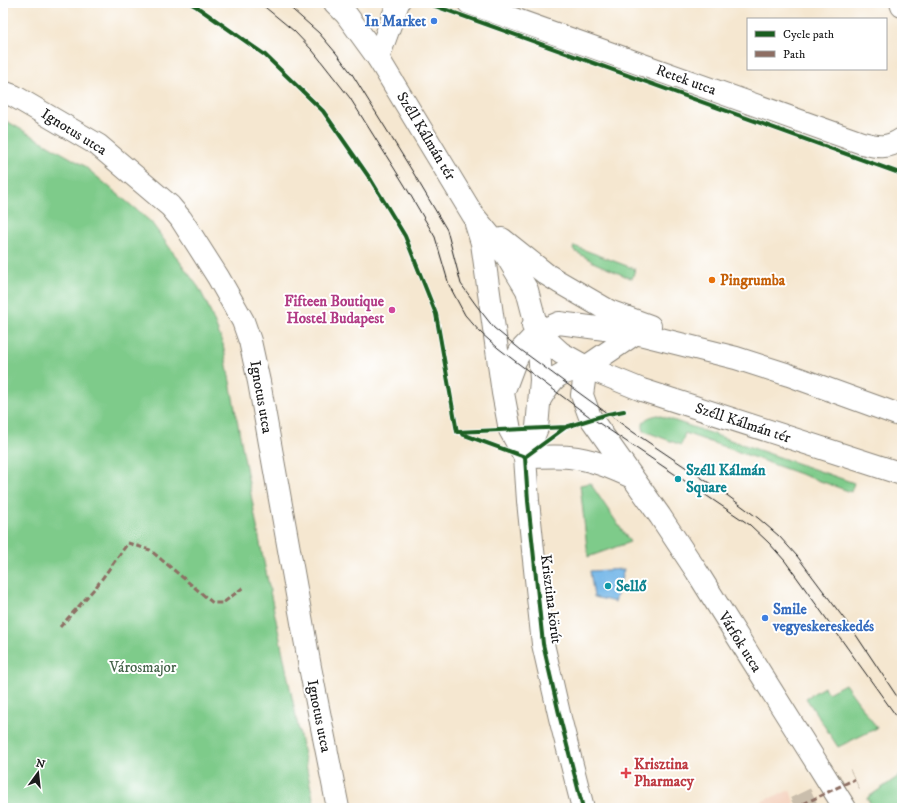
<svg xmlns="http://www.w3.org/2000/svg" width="905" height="811" font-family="'IM FELL DW Pica',serif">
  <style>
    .built { fill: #f4d3c0 }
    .green { fill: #7ecb8a; stroke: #4d7453 }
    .water { fill: #72b6e8; stroke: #476982 }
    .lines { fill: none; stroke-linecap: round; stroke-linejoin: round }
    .minor-tunnel { stroke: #cabeac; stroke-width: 22; stroke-dasharray: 22 11; stroke-linecap: butt }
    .minor-casing { stroke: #888276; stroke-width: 24 }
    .major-casing { stroke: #888276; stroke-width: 24 }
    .minor { stroke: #fff; stroke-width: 22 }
    .major { stroke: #fff; stroke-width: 22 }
    .tram { stroke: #1c1c1c; stroke-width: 1 }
    .quiet { stroke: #8d6e63; stroke-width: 3; stroke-dasharray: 6 3; stroke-linecap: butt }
    .cycleway-casing { stroke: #fff; stroke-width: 6 }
    .cycleway { stroke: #1b5e20; stroke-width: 4 }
    .shop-dot { fill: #3f7fe0; stroke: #fff; stroke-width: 1.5 }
    .food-dot { fill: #e8710a; stroke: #fff; stroke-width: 1.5 }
    .hotel-dot { fill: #d1479c; stroke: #fff; stroke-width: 1.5 }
    .culture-dot { fill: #0f9aa8; stroke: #fff; stroke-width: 1.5 }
    .health-dot { fill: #e0444e; stroke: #fff; stroke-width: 1.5 }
    .labels { text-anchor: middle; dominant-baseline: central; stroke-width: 4; stroke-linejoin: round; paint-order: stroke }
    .shop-label { font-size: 15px; font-weight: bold; fill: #366cbe; stroke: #fff; text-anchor: end }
    .street-label { font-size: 15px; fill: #1c1c1c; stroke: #fff }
    .food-label { font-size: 15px; font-weight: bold; fill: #c56008; stroke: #fff; text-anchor: start }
    .hotel-label { font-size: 15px; font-weight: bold; fill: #b23c85; stroke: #fff; text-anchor: end }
    .culture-label { font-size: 15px; font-weight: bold; fill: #0d838f; stroke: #fff; text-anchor: start }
    .park-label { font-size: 15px; fill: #436248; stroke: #fff }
    .health-label { font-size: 15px; font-weight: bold; fill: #be3a42; stroke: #fff; text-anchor: start }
  </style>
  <rect width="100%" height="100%" fill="#fff"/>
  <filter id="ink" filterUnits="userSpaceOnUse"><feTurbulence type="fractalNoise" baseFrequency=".025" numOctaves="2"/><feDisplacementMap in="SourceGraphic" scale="8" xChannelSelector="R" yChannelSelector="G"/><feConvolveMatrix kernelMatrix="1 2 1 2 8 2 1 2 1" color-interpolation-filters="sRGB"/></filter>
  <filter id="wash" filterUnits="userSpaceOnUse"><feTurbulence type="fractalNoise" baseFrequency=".012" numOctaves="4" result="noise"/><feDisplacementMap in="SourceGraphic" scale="16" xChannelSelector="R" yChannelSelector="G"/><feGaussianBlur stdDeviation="0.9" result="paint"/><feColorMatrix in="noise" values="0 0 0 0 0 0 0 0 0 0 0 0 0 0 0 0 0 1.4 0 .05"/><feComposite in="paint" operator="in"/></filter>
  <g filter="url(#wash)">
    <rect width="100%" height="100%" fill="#f5e7d0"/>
    <path class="built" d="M790,790L796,808H745Z"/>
    <path class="green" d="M3,119L83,165L151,222L199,288L208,306L223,344L260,543L315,808H3Z
      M574,246L635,269L632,279L595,263L573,250Z
      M658,415L854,483L851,492L685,433L681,445L644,431C640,420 648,417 658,415Z
      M590,483L630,542L588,557L580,485Z
      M845,684L877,728L838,747L806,698L824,687L828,693Z
      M899,776L902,781V808H873L867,798Z"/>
    <path class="water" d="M624,569L615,602L594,597L590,571Z"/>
  </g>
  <g filter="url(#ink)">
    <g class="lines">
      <path class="minor-tunnel" d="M795,808L855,779"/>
      <defs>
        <path id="minor" d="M469,3L862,143C878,147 887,149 902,139
          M901,3L902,6
          M378,58L398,3
          M3,92L14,96L98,145L170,206L181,219L218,277L243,321L250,341L259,382L310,667L338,808
          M636,333L586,367L582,395L590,417L660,516L697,572L845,808
          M525,457C540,457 555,456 569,457C592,459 612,468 632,477"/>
        <path id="major" d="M335,3L346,14L378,58L473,215L506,255L527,290L538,332L541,380L537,428L525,457L528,501L534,560L543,644L560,718L583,808
          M476,224L482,243L503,393L510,430L525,457
          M502,239L546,274L559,282L609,311L650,326
          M533,326L538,332L561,353L586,367L642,390L902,474
          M503,393L515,361L521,350L538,332L559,323L636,333L736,358L789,375L902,416
          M540,399C555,374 557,374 586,367"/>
      </defs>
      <use href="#minor" class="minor-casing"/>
      <use href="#major" class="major-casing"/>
      <use href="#minor" class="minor"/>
      <use href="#major" class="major"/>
      <path class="tram" d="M260,3L294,31L313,51L350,98L404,184L435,237L449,285L465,315L481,333L498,348L515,361L590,417L750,525L769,543L785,561L902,724
        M285,3L319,33L336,53L352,74L411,169L447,230L461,284L476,305L494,328L521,350L582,395L633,432L724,493L758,518L779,536L797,556L854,632L902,704"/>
      <path class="quiet" d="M60,627L96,587L128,543L150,550L213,603H223L245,586
        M795,808L855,779"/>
      <defs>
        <path id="cycleway" d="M190,3L197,7L265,55L323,111L371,180L405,236L436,314L457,432
          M427,3L902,174
          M457,432L566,427L608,414L624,411
          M462,434L525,457
          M525,457L528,501L543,644L560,718L583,808
          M525,457L566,427"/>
      </defs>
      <use href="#cycleway" class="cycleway-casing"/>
      <use href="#cycleway" class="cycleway"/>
    </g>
  </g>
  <g class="shop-dot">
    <circle cx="434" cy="21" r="4"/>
    <circle cx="765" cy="618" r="4"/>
  </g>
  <circle class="food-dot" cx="712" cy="280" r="4"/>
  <circle class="hotel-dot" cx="392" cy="310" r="4"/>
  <g class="culture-dot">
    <circle cx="678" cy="479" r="4"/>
    <circle cx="608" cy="586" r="4"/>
  </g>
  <path class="health-dot" d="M624 767h4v4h4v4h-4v4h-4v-4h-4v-4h4z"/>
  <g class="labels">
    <g class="shop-label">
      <text x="426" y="21">In Market</text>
      <text x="773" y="609" text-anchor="start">Smile<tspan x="773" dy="17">vegyeskereskedés</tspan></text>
    </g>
    <g class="street-label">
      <text transform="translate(686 80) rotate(20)">Retek utca</text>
      <text transform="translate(74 132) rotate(32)">Ignotus utca</text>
      <text transform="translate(426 136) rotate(59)">Széll Kálmán tér</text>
      <text transform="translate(261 397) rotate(80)">Ignotus utca</text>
      <text transform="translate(743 423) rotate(18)">Széll Kálmán tér</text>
      <text transform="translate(551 599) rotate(83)">Krisztina körút</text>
      <text transform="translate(740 642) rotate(58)">Várfok utca</text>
      <text transform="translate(319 716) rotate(79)">Ignotus utca</text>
    </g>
    <g class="food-label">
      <text x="720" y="280">Pingrumba</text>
    </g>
    <g class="hotel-label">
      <text x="384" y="301">Fifteen Boutique<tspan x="384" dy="17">Hostel Budapest</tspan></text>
    </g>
    <g class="culture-label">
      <text x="686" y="470">Széll Kálmán<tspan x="686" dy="17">Square</tspan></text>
      <text x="616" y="586">Sellő</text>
    </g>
    <g class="park-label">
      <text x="143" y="667">Városmajor</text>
    </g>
    <g class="health-label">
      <text x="634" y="764">Krisztina<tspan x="634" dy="17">Pharmacy</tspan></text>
    </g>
  </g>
  <rect width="905" height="811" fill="none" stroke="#fff" stroke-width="16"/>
  <rect x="747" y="18" width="140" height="52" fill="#ffffff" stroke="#a4a4a4"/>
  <rect x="755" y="31" width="20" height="6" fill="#1b5e20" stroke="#a4a4a4"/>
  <text x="783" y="38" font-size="12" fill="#1c1c1c">Cycle path</text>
  <rect x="755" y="51" width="20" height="6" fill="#8d6e63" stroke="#a4a4a4"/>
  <text x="783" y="58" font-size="12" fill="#1c1c1c">Path</text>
  <g transform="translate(38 773) rotate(15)" stroke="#ffffff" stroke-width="3" paint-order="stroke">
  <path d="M0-3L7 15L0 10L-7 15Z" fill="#1c1c1c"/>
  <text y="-6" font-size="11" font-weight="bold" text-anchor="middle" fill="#1c1c1c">N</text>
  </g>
</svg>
